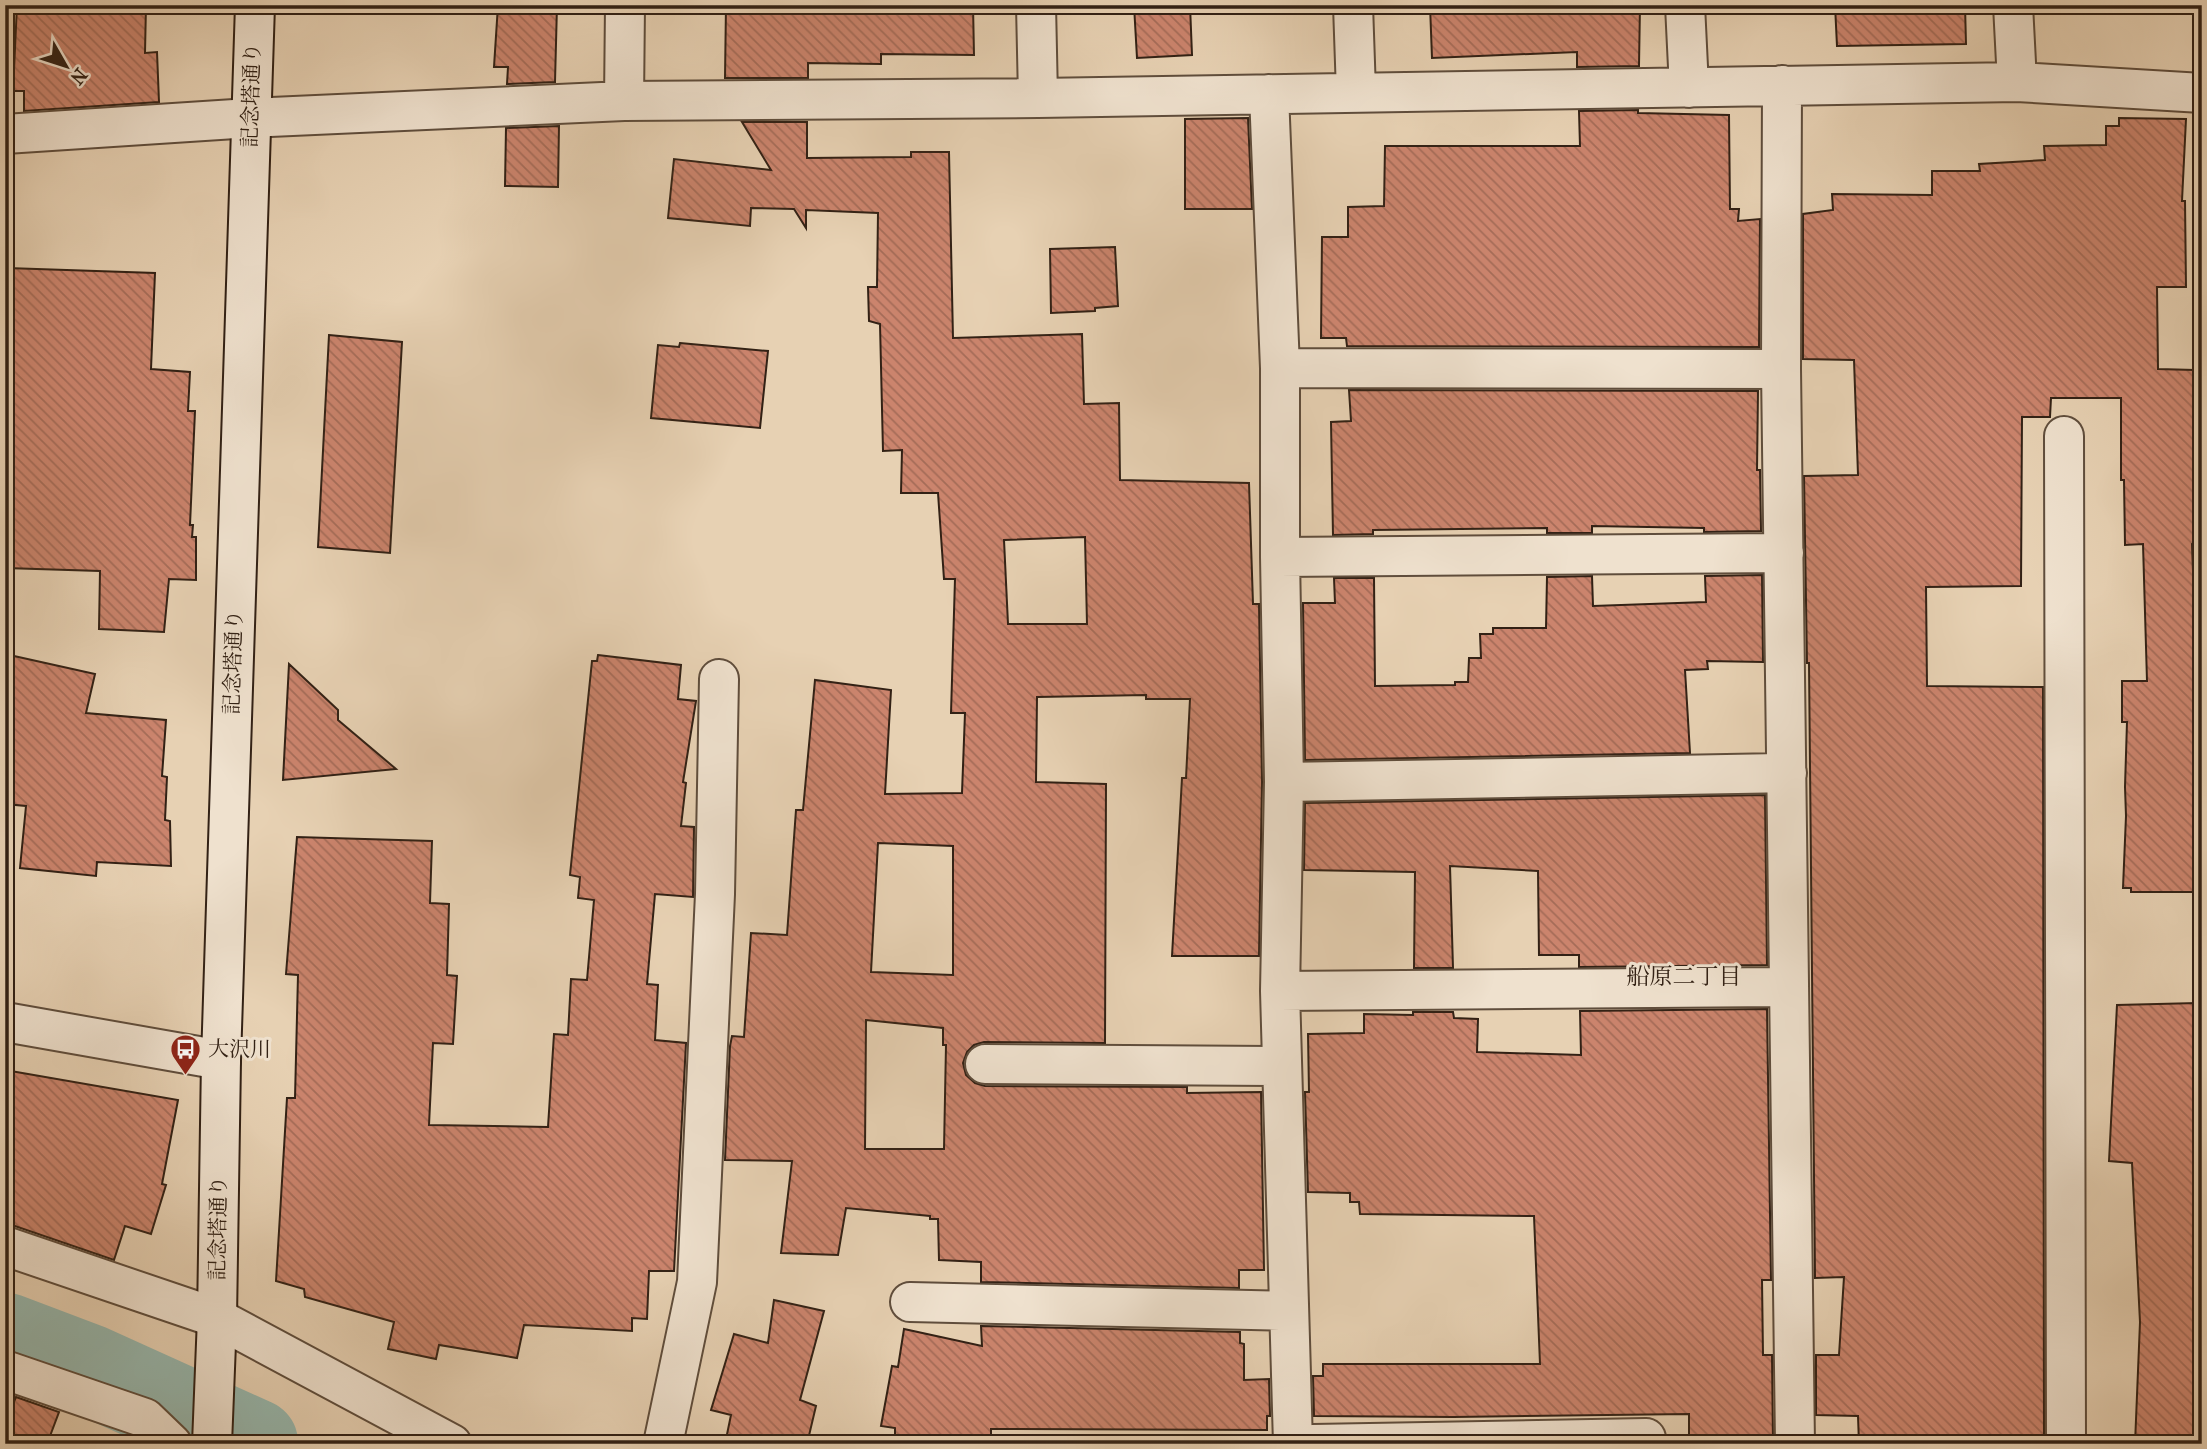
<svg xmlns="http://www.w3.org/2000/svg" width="2207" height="1449" font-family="'IM FELL French Canon','Noto Serif JP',serif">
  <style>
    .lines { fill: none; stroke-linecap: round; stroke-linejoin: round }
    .river { stroke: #97b7ad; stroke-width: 91 }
    .building { fill: url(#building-back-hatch); stroke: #322115; stroke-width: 2; fill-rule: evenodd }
    .street-casing { stroke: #5f4d3c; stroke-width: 42 }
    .secondary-casing { stroke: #322115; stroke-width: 42 }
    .street { stroke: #efe1ce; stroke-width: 38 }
    .secondary { stroke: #efe1ce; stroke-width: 38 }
    .labels { text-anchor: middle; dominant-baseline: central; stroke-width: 6; stroke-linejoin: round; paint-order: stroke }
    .street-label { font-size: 21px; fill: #322115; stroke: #efe1ce }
    .poi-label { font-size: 21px; fill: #322115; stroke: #efe1ce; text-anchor: start }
    .neighbourhood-label { font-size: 23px; fill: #322115; stroke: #efe1ce }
  </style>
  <defs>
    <pattern id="building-back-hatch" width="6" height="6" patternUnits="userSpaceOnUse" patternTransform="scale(1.75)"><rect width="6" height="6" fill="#cb846d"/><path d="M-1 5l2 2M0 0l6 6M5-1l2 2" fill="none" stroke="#a56c58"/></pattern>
  </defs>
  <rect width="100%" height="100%" fill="#e7d1b3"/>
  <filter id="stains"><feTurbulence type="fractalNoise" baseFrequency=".00286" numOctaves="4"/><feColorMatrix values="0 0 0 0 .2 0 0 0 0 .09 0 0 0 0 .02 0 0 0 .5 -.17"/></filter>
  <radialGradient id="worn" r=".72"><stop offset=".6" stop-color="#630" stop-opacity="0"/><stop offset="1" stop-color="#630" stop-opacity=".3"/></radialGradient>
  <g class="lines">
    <path class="river" d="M5,1338L87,1369L253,1444"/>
  </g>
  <path class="building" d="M17,5H146L145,53L157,52L159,102L24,111V91H13Z
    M498,5H557L555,82L507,84L508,67H494Z
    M726,5H973L974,55L881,54V64L808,63V78H725Z
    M1134,5H1190L1192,55L1137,58Z
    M1430,5H1640L1639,66L1577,67V52L1432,58Z
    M1835,5H1965L1966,44L1837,46Z
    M1638,110V113L1729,115L1730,209H1739L1738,221L1760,219L1759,347L1347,346L1346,338H1321L1322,237H1348V207L1384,206L1385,146H1580L1579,111Z
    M1248,118L1252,209H1185V119Z
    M2119,118L2186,119L2182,201H2185L2186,287H2157L2158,369L2194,370L2193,432H2198L2200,479H2196L2198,543L2192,544L2196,651H2202L2200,892H2131V888H2123L2126,816L2125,787L2127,722H2122V681H2147L2143,544L2125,545L2124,480H2121V398H2051L2050,417H2022L2021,586L1926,587L1927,686L2043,687L2044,1444H1859L1858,1416L1816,1415V1355H1839L1844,1277L1815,1278L1809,663H1807L1804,476L1858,475L1854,360L1803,359V214L1833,210L1832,194L1932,195V171H1980L1979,164L2045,160L2044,146L2106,145V126H2119Z
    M742,122H807V158L911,157V152H949L953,338L1082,334L1084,404L1119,403L1120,480L1249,483L1253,604H1259L1262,782L1259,956H1172L1182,778H1186L1190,699H1146V695L1037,697L1036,782L1106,784L1105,1043L984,1042L974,1045L967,1052L963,1063L966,1075L975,1083L985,1086L1187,1087V1093L1261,1092L1264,1270H1239V1288L981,1282V1262L939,1260L938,1219H930V1216L846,1208L838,1255L781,1253L792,1161L725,1160L730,1046L732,1036L744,1037L751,933L787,935L796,810H803L815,680L891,690L885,794L962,793L965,713H951L955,579H944L938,493H901L902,450L883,451L880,324L869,321L868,287H877L878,213L806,210V228L794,209L751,208L750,226L668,218L674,159L771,170ZM1085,537L1087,624H1008L1004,540ZM878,843L953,846V975L871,972ZM866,1020L943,1028V1045H946L944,1149H865Z
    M559,126L558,187L505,186L506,128Z
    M1115,247L1118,306L1095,308V311L1051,313L1050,249Z
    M7,268L155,273L151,369L190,372L188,411H195L190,525H193L192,537H196V580L169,579L164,632L99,629L100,571L5,568V312Z
    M329,335L402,342L390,553L318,547Z
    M680,343L768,351L760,428L651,418L658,345L679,347Z
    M1349,390L1758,391L1757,470H1760L1761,531L1704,532V528L1592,526V533H1547V528L1373,530V534L1333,535L1331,422L1351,421Z
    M1762,575L1763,662L1707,661L1708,669L1685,670L1690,753L1305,760L1303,603H1335L1334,578H1374L1375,686L1455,685V682H1468L1469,658H1481L1480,634H1493V628H1546L1547,577L1592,576L1593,606L1706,602L1705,576Z
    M5,654L95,674L86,713L166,720L162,776L167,777L165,820L170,821L171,866L97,862L96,876L20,868L26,806L5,804Z
    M598,655L681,665L678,699L696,701L683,782L686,783L681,826L694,827L693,897L655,894L647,984L658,985L655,1040L686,1043L674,1271H649L647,1319L632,1318V1331L524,1325L517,1358L439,1345L436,1359L388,1349L394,1322L305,1297L304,1289L276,1281L287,1098H295L298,975L286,974L297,837L432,841L430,903L449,904L447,975L457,976L453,1044L433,1043L429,1125L548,1127L554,1034L568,1035L571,979L587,980L594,900L578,898L580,877L570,875L592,661H597Z
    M289,664L338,710V720L396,769L283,780Z
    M1765,795L1767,965L1579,967V955H1539L1538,871L1450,866L1453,968H1414L1415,872L1304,870L1305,803Z
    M2197,1003L2199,1098H2202V1444H2135L2140,1322L2132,1163L2109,1161L2117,1005Z
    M1767,1009L1771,1280H1762L1763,1355H1772L1773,1444H1696V1440H1689V1414L1453,1417L1314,1416L1313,1376H1323V1364H1540L1534,1216L1360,1214L1359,1202H1350V1193L1308,1192L1305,1092H1309L1308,1034L1364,1033V1014L1413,1015V1012H1453L1454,1018L1478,1019L1477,1052L1581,1055L1580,1011Z
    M5,1070L178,1100L162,1184L166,1185L151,1234L125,1226L114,1260L12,1225H5Z
    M774,1300L824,1311L800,1400L816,1406L807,1444H725L731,1415L711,1410L734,1334L768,1343Z
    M981,1326L1240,1332V1343L1244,1344V1380L1269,1379L1270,1416H1267V1430L991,1429V1444H895V1428L881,1426L892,1366L898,1367L904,1329L982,1346Z
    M16,1397L59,1412L47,1444H32L5,1433V1422Z"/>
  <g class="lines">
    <defs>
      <path id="street" d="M1036,5L1038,98
        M1353,5L1356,92
        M1685,5L1689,88
        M2013,5L2017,82
        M1782,85L1781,369L1795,1444
        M1269,94L1280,368V557L1284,782L1280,991L1293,1444
        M624,101L625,5
        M5,134L250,118L624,101L1038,98L2017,82L2202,93
        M1280,368L1781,369
        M2064,436L2066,1444
        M1280,557L1784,553
        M1284,782L1787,773
        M1280,991L1789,987
        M5,1022L221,1060
        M985,1064L1282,1066
        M5,1246L217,1318L452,1444
        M910,1302L1289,1311
        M5,1370L145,1418L172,1444
        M663,1444L697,1282L715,894L719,679
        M1313,1444L1646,1438V1444"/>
      <path id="secondary" d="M212,1444L217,1318L221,1060L255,5"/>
    </defs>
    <use href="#street" class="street-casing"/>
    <use href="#secondary" class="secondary-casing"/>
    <use href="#street" class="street"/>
    <use href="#secondary" class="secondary"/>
  </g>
  <defs>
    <symbol id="bus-pin" viewBox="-11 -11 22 30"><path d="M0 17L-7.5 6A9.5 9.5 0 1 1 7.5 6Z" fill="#8f2418" stroke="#efe1ce"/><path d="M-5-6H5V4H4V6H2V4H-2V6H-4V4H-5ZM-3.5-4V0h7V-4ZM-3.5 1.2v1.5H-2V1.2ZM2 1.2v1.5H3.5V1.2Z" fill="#fff"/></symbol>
  </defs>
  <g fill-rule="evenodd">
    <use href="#bus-pin" x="168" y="1032" width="35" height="47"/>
  </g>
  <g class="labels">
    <g class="street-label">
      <text transform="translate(251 95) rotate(-88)">記念塔通り</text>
      <text transform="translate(233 662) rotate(-88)">記念塔通り</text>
      <text transform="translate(218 1228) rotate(-89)">記念塔通り</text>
    </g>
    <g class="poi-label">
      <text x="208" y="1049">大沢川</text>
    </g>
    <g class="neighbourhood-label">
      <text x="1684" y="976">船原二丁目</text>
    </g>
  </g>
  <rect width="2207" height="1449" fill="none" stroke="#e7d1b3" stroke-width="28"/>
  <rect x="7" y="7" width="2193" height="1435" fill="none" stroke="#322115" stroke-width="3.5"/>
  <rect x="14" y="14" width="2179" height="1421" fill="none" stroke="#322115" stroke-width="2"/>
  <g transform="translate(66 66) rotate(129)" stroke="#efe1ce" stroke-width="5" paint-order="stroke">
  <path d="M0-5L12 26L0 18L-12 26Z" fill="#322115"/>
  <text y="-10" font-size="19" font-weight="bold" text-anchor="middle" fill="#322115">N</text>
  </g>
  <rect width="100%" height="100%" filter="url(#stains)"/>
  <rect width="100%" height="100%" fill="url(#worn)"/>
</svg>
